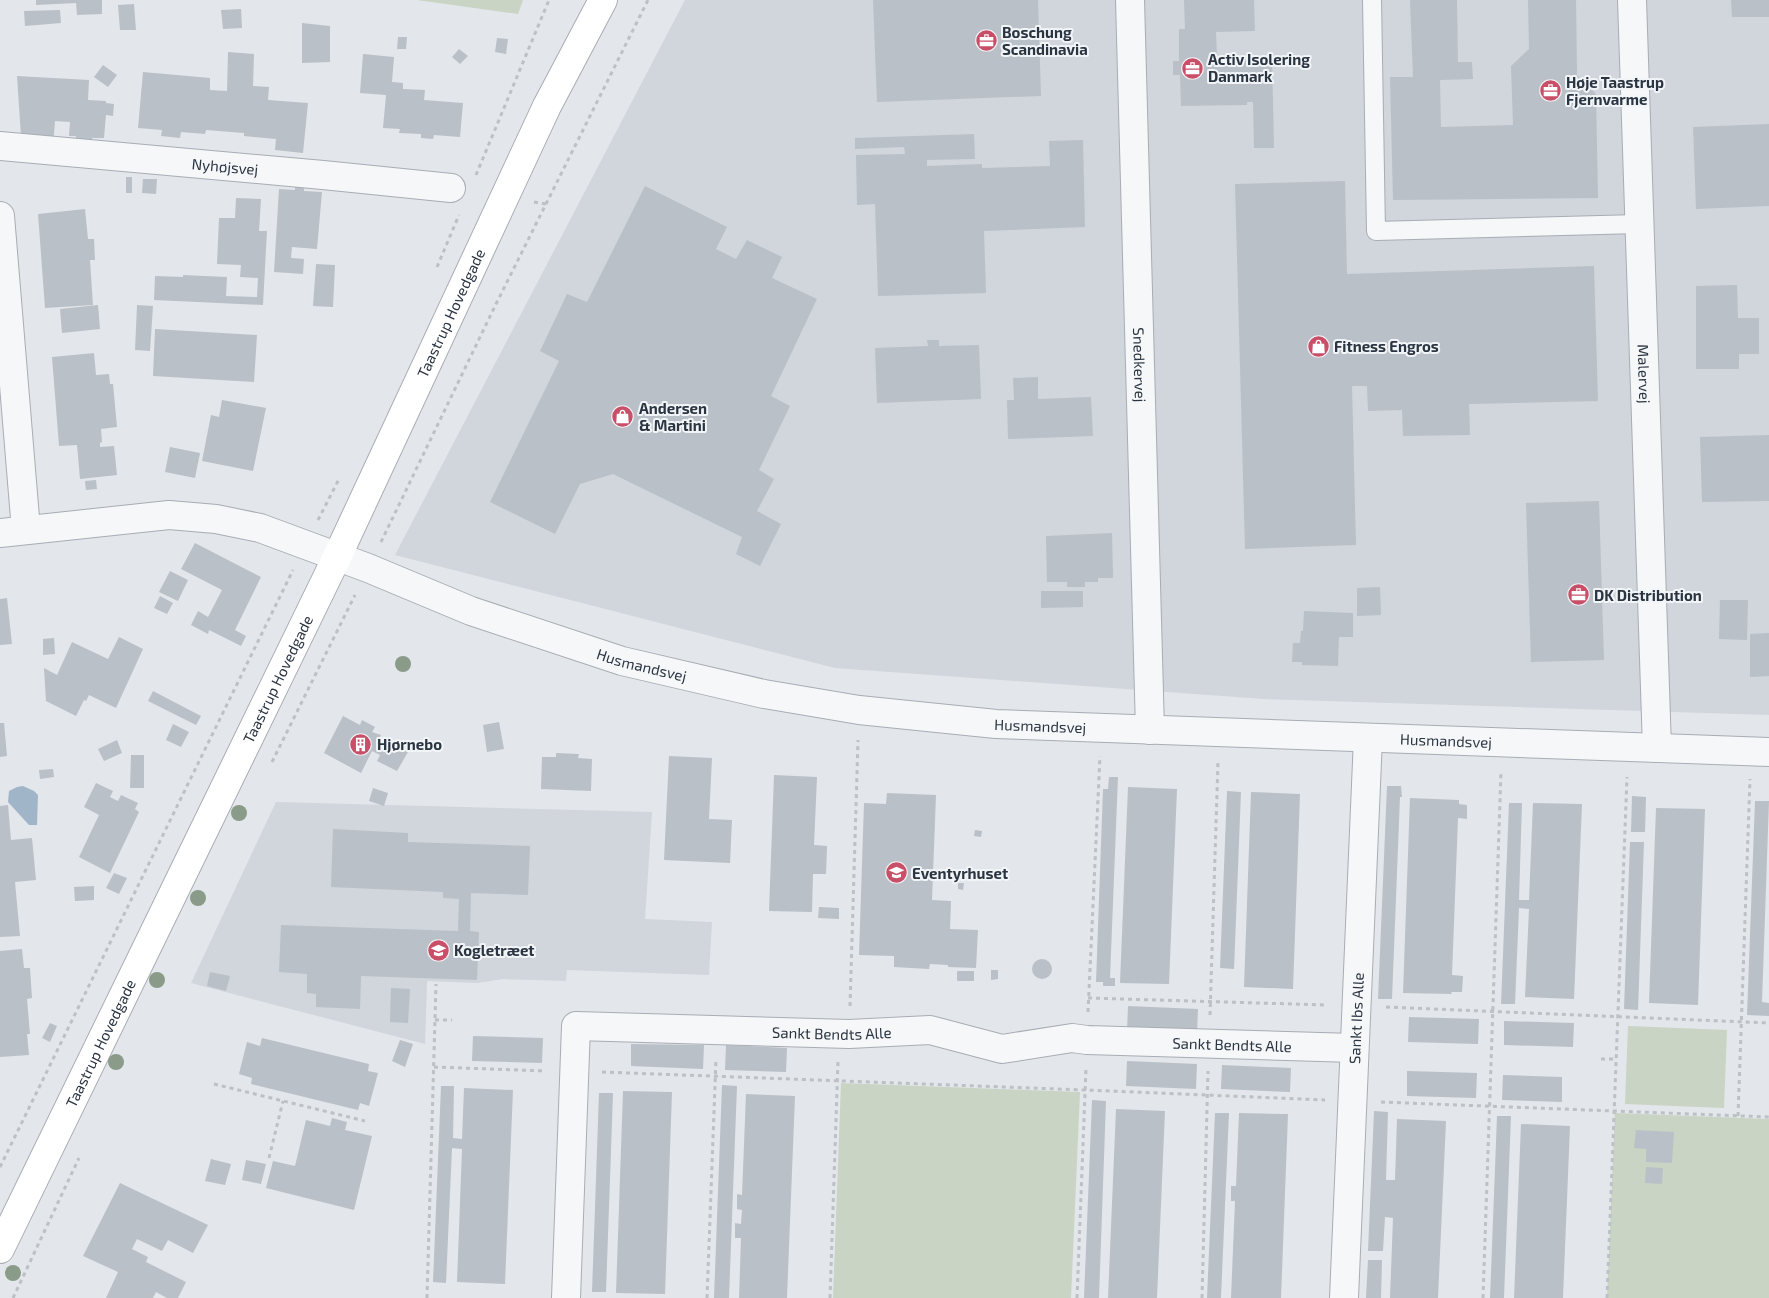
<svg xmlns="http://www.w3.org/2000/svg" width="1769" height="1298" font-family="'Exo 2',sans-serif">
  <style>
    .built { fill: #d1d5dc }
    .green { fill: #c9d4c4 }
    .water { fill: #a0b5c8 }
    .building { fill: #bac0c7 }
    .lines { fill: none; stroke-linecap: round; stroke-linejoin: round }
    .lane-casing { stroke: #a8adb4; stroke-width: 20 }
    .street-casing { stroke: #a8adb4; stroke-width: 30 }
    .secondary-casing { stroke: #a8adb4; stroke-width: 30 }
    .path { stroke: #bcc1c6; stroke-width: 3; stroke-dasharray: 4 4; stroke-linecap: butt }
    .lane { stroke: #f5f7f9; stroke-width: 18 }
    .street { stroke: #f5f7f9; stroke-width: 28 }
    .secondary { stroke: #fff; stroke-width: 28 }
    .tree { fill: #8a9b89 }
    .labels { text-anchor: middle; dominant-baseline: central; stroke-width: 4; stroke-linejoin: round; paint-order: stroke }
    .poi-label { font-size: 15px; font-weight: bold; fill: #2b3542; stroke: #f2f5f8; text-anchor: start }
    .street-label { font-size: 15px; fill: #2b3542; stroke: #f2f5f8 }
  </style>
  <rect width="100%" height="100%" fill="#e3e6ea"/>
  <path class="built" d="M685,0H1769V715L1264,699L835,668L395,555Z
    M276,802L652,812L645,919L712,922L709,975L567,970L566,981L503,979L477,983L427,981L425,1044L191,983Z"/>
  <path class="green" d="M417,0H523L518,14Z
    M1628,1026L1727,1030L1724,1108L1625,1104Z
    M841,1083L1080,1092L1071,1298H833Z
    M1615,1113L1769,1119V1298H1607Z"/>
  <path class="water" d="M23,786L34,791L38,795L37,825H29L8,802L9,791L17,787Z"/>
  <path class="building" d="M36,0H102V14L77,15L76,3L36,5Z
    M873,0H1038L1041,96L877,102Z
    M1184,0H1254L1255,31L1216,32L1217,57L1246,56V62L1272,61L1274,148H1254L1253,102H1247V105L1181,106L1180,75H1173V61H1179V29H1185Z
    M1410,0H1457L1458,62H1472L1473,79L1440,80L1441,127L1513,125L1511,66L1529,49L1528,0H1576L1577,75L1596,94L1598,198L1393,200L1390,77H1413Z
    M1731,0H1769V17H1732Z
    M134,4L136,30H120L118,5Z
    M241,9L242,28L223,29L221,10Z
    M60,10L61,23L25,26L24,11Z
    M302,23L330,26V62L302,63Z
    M398,37H407L406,49H397Z
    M497,38L508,39L506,54L495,52Z
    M459,49L468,56L460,64L452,57Z
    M228,52L254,54L253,86L269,87L268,100L308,103L303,153L275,150L276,139L244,136V133L206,130L205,134L181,132L180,138L161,136L162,130L138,128L143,72L210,78V90L227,91Z
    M363,54L394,57L392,82L403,83V89L425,90L424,100L463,103L460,137L434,135L433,139L421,138V134L399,133L400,129L383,128L386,95L360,93Z
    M103,65L117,75L108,87L94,77Z
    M17,76L89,80L88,100L106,101V103L114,104L113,116L106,115L104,138H92V148H75L76,136H69L70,122L55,121L53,146L21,136Z
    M1769,124V206L1696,209L1693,127Z
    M974,134L975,159L927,160V166L982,164V168L1050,166L1049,141L1083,140L1085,227L984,231L986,293L878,296L875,204L857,205L856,155L905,154L904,147L855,149V138Z
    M126,177H132V193H126Z
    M143,179H157L156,194L142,193Z
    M1345,181L1347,274L1594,266L1598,401L1469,404L1470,435L1403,436L1402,410L1368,411L1367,386H1352L1356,545L1245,549L1235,184Z
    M645,186L727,227L716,249L736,259L747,240L782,257L772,278L817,299L771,396L790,406L759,470L774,479L757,511L781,524L760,566L736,554L742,537L613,474L580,484L555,534L490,502L559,361L540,351L567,294L587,302Z
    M295,187L304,188V191L322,192L317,249L292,247L291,258L304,259L303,274L274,272L279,189L295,190Z
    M236,198L261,199L259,231H267L263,305L154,300L155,276L183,277V275L227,277L226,296L257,297L258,278L240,277L241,265L217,264L219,218H235Z
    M85,209L88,239H94L95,260H90L93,305L45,308L38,214Z
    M316,264L335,265L333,307L313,306Z
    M1737,285L1738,318H1759V354H1739V369H1696V286Z
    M98,305L100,329L62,333L60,309Z
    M137,305L153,306L150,351L135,350Z
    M155,329L257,335L254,382L153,376Z
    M927,340H939V346L979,345L981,399L877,403L875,348L928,346Z
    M94,353L96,375L109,374L110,384H113L117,427L101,429L102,442L100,443V447L114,446L117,475L80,479L77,445L59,446L52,357Z
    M1038,377V399L1091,397L1093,436L1008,439L1007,400H1014L1013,378Z
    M222,400L266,408L253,471L202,461L211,415L219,417Z
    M1769,435V501L1702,502L1700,437Z
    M170,447L200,453L195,478L165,472Z
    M96,480L97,489L86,490L85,481Z
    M1599,501L1604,660L1531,662L1526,503Z
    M1112,533L1113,578H1098V582H1085V587H1067V582H1047L1046,536Z
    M195,543L261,577L235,630L246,636L241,646L209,630L208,634L191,625L198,611L208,617L222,590L181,569Z
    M170,571L188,580L178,601L159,592Z
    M1380,587L1381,615L1357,616V588Z
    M1041,591H1083V607L1041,608Z
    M160,596L173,603L167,614L154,608Z
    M7,598L12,644L0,645V599Z
    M1720,600H1748L1747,640L1719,639Z
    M1304,611L1353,613V637H1339L1338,666L1302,665V662H1292L1293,643H1300L1301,631H1303Z
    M1769,633V676L1750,677V634Z
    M119,637L143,649L116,708L89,695L86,701L84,700L76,716L46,701L44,668L57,675L72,642L108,659Z
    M54,638L55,654L43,655V639Z
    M153,691L201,716L196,725L148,701Z
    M343,716L360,725L362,720L375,727L372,732L381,735L380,737L408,752L397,771L377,761L380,755L372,751L361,773L324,753Z
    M499,722L504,749L487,752L483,725Z
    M0,723H4L7,756L0,757Z
    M173,724L189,732L181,747L166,740Z
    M117,740L122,753L104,761L98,749Z
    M556,753L579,754L578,758L592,759L591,791L541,789L542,757H556Z
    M131,755H144V788H130Z
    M669,756L712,758L709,819L732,820L730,863L664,860Z
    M53,769L54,777L40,779L39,770Z
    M774,775L817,777L814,845L827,846L826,874H813L812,912L769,911Z
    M1109,777H1118L1110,978H1115V986H1103V982H1096L1103,789H1108Z
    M96,783L113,791L110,797L118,801L121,795L138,803L135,809L139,812L110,873L79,857L99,815L84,807Z
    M1387,786H1401L1402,797H1400L1392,999H1378Z
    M1128,787L1177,789L1169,984L1120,983Z
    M373,788L388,793L384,806L369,801Z
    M1227,791L1241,792L1234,969L1220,968Z
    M1251,792L1300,794L1293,989L1244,987Z
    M887,793L936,795L932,900L951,901L950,929L978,930L976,968L948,967V965L930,964L929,969L894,967V956L859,955L864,803L886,804Z
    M1632,796L1646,797L1645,832H1631Z
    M1410,798L1459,800V804L1467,805V819L1458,818L1452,975L1463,976L1462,992H1451L1452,994L1403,993Z
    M1755,801H1769L1762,1002L1769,1003V1016L1747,1015Z
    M1509,803H1522L1519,900H1529L1533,803L1582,804L1574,999L1525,997L1529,909L1519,908L1515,1004H1501Z
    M8,805L11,840L32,838L36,880L15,882L20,936L0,937V806Z
    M1656,808L1705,809L1698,1005L1649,1003Z
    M333,829L408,833V842L530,846L528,895L471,893L470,931L479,932L477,980L361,976L360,1009L316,1007V994L307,993V974L279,972L281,925L458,931L459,899L443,898V892L331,887Z
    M975,830L982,831L981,837L974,836Z
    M1630,842H1644L1638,1010L1624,1009Z
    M114,873L127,878L119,894L106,888Z
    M958,883H964L963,890L958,889Z
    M94,886V900L75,901L74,887Z
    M819,907L839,908V919L818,918Z
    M22,949L24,968H30L32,998L27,999L30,1034H27L29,1055L0,1057V951Z
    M1032 969a10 10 0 1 1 20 0a10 10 0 1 1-20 0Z
    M991,970H998V979L991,980Z
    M957,971H974V981H957Z
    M210,972L230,976L226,991L207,986Z
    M391,988L410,989L408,1023L390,1022Z
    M1128,1006L1198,1009L1197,1034L1127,1031Z
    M1409,1017L1479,1019L1478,1044L1408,1042Z
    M1504,1021L1574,1023L1573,1047L1504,1045Z
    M50,1023L57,1026L50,1042L42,1038Z
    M473,1036L543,1038L542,1063L472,1061Z
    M262,1038L369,1064L368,1071L378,1073L369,1106L360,1103L358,1110L251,1084L252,1078L239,1074L247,1042L260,1046Z
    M400,1040L413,1044L405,1067L392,1061Z
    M631,1044L704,1045L703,1069L631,1066Z
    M726,1045L787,1048L786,1072L725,1070Z
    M1127,1061L1197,1064L1196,1089L1126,1086Z
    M1222,1065L1291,1068L1290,1092L1221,1089Z
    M1407,1071L1477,1073L1476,1098L1407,1096Z
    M1503,1075L1562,1077V1102L1502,1100Z
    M722,1085L737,1086L729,1298H714Z
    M441,1086H454L453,1138L462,1139L464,1088L513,1090L505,1284L457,1282L462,1149L452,1148L446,1283L433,1282Z
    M623,1091L672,1092L665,1294L616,1293Z
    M599,1093H613L606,1292H592Z
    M746,1094L795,1096L787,1298H739L741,1238H735V1223L741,1224L742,1210L737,1209V1194L742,1195Z
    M1092,1100L1106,1101L1099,1298H1084Z
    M1116,1109L1165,1111L1157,1298H1108Z
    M1374,1111L1388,1112L1386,1180H1395L1397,1119L1446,1121L1438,1298H1390L1393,1218L1385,1217L1383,1251H1368Z
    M1215,1113H1229L1221,1298H1207Z
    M1239,1113L1288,1114L1281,1298H1231L1235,1201H1231V1186H1236Z
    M1497,1116H1511L1504,1298H1490Z
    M332,1118L347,1122L345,1130L372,1136L354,1210L266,1188L273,1161L295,1166L306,1120L330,1126Z
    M1521,1124L1570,1126L1563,1298H1514Z
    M1636,1130L1674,1132L1672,1163L1646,1162V1149L1634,1148Z
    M211,1159L231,1164L225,1185L205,1181Z
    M246,1160L266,1164L261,1184L242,1180Z
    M1646,1167L1663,1168L1662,1184L1645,1183Z
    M120,1183L208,1225L193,1253L168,1240L162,1251L137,1239L132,1249L148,1257L146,1262L186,1282L178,1298H167L156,1292L153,1298H106L118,1272L83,1256Z
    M1368,1260H1382L1381,1298H1366Z"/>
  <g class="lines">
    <defs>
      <path id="lane" d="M1372,0L1376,231L1639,224"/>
      <g id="street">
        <path id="s1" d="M1130,0L1150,730"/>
        <path id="s2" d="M1632,0L1657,748"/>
        <path id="s3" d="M0,146L323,175L451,188"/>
        <path d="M0,216L26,530"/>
        <path id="s4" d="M0,533L169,515L216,519L260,528L368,568L471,611L622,661L764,694L859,710L996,724L1769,752"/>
        <path id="s5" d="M566,1298L576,1026L849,1034L930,1030L1002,1049L1072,1038L1087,1040L1354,1048"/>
        <path id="s6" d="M1344,1298L1368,738"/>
      </g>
      <g id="secondary">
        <path id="s7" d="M0,1249L337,557L547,106L603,0"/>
      </g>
    </defs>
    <use href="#lane" class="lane-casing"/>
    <use href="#street" class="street-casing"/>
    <use href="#secondary" class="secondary-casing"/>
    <path class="path" d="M476,175L549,0
      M534,202L546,204
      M437,267L459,215
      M318,520L339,479
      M381,542L496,304L648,0
      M272,762L355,595
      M1088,998L1327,1005
      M850,1006L858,740
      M1386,1007L1769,1023
      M1088,1012L1100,756
      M1210,1015L1218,761
      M435,1020H452
      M1601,1059H1615
      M434,1067L546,1071
      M602,1072L1085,1090L1325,1100
      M214,1084L365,1121
      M1381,1102L1769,1117
      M1738,1116L1750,779
      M269,1158L283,1101
      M0,1167L293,570
      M13,1298L79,1158
      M427,1298L436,984
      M707,1298L716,1059
      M830,1298L838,1061
      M1077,1298L1086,1068
      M1202,1298L1208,1071
      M1483,1298L1501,771
      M1607,1298L1627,777"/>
    <use href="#lane" class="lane"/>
    <use href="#street" class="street"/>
    <use href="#secondary" class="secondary"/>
  </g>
  <g class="tree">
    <circle cx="403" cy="664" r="8"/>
    <circle cx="239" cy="813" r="8"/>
    <circle cx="198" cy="898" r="8"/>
    <circle cx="157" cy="980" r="8"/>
    <circle cx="116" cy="1062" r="8"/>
    <circle cx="13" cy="1273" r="8"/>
  </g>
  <defs>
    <symbol id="office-disc" viewBox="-11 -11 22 22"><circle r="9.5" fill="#c84f67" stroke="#f2f5f8"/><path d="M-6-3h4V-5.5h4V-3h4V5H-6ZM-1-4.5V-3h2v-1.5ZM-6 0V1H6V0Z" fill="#fff"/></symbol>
    <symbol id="shop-disc" viewBox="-11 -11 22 22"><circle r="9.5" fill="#c84f67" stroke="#f2f5f8"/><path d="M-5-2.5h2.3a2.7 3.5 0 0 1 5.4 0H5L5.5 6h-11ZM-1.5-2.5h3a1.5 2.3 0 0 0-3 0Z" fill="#fff"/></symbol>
    <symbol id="building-disc" viewBox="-11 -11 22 22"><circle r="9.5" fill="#c84f67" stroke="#f2f5f8"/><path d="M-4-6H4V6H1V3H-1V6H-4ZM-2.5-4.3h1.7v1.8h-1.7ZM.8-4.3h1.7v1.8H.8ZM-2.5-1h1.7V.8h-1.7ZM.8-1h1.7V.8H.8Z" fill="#fff"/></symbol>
    <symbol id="school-disc" viewBox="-11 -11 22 22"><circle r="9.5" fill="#c84f67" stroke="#f2f5f8"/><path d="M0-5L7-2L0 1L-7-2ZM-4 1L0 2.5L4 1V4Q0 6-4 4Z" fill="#fff"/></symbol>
  </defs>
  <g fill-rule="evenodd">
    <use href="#office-disc" x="974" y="28" width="25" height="25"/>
    <use href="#office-disc" x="1180" y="56" width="25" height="25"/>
    <use href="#office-disc" x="1538" y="78" width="25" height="25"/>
    <use href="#shop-disc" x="1306" y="334" width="25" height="25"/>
    <use href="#shop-disc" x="610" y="404" width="25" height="25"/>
    <use href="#office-disc" x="1566" y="582" width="25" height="25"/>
    <use href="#building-disc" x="348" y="732" width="25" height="25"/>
    <use href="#school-disc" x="884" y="860" width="25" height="25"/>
    <use href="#school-disc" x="426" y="938" width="25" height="25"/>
  </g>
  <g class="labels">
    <g class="poi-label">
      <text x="1002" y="32">Boschung<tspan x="1002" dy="17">Scandinavia</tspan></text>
      <text x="1208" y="59">Activ Isolering<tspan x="1208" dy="17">Danmark</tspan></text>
      <text x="1566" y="82">Høje Taastrup<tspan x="1566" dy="17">Fjernvarme</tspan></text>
      <text x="1334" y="346">Fitness Engros</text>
      <text x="639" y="408">Andersen<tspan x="639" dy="17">&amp; Martini</tspan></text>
      <text x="1594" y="595">DK Distribution</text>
      <text x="377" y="744">Hjørnebo</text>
      <text x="912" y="873">Eventyrhuset</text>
      <text x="454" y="950">Kogletræet</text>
    </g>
    <g class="street-label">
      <text stroke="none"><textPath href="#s3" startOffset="226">Nyhøjsvej</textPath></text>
      <text stroke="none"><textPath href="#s7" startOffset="1039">Taastrup Hovedgade</textPath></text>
      <text stroke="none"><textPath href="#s1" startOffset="365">Snedkervej</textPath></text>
      <text stroke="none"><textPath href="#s2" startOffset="374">Malervej</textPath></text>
      <text stroke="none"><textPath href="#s4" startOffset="668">Husmandsvej</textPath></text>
      <text stroke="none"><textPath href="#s7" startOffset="634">Taastrup Hovedgade</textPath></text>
      <text stroke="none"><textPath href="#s4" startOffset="1072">Husmandsvej</textPath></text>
      <text stroke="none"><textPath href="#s4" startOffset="1478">Husmandsvej</textPath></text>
      <text stroke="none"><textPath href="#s6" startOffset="280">Sankt Ibs Alle</textPath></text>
      <text stroke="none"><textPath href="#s5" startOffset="528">Sankt Bendts Alle</textPath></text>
      <text stroke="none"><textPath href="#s7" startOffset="229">Taastrup Hovedgade</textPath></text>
      <text stroke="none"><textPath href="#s5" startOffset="932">Sankt Bendts Alle</textPath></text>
    </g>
  </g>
</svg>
